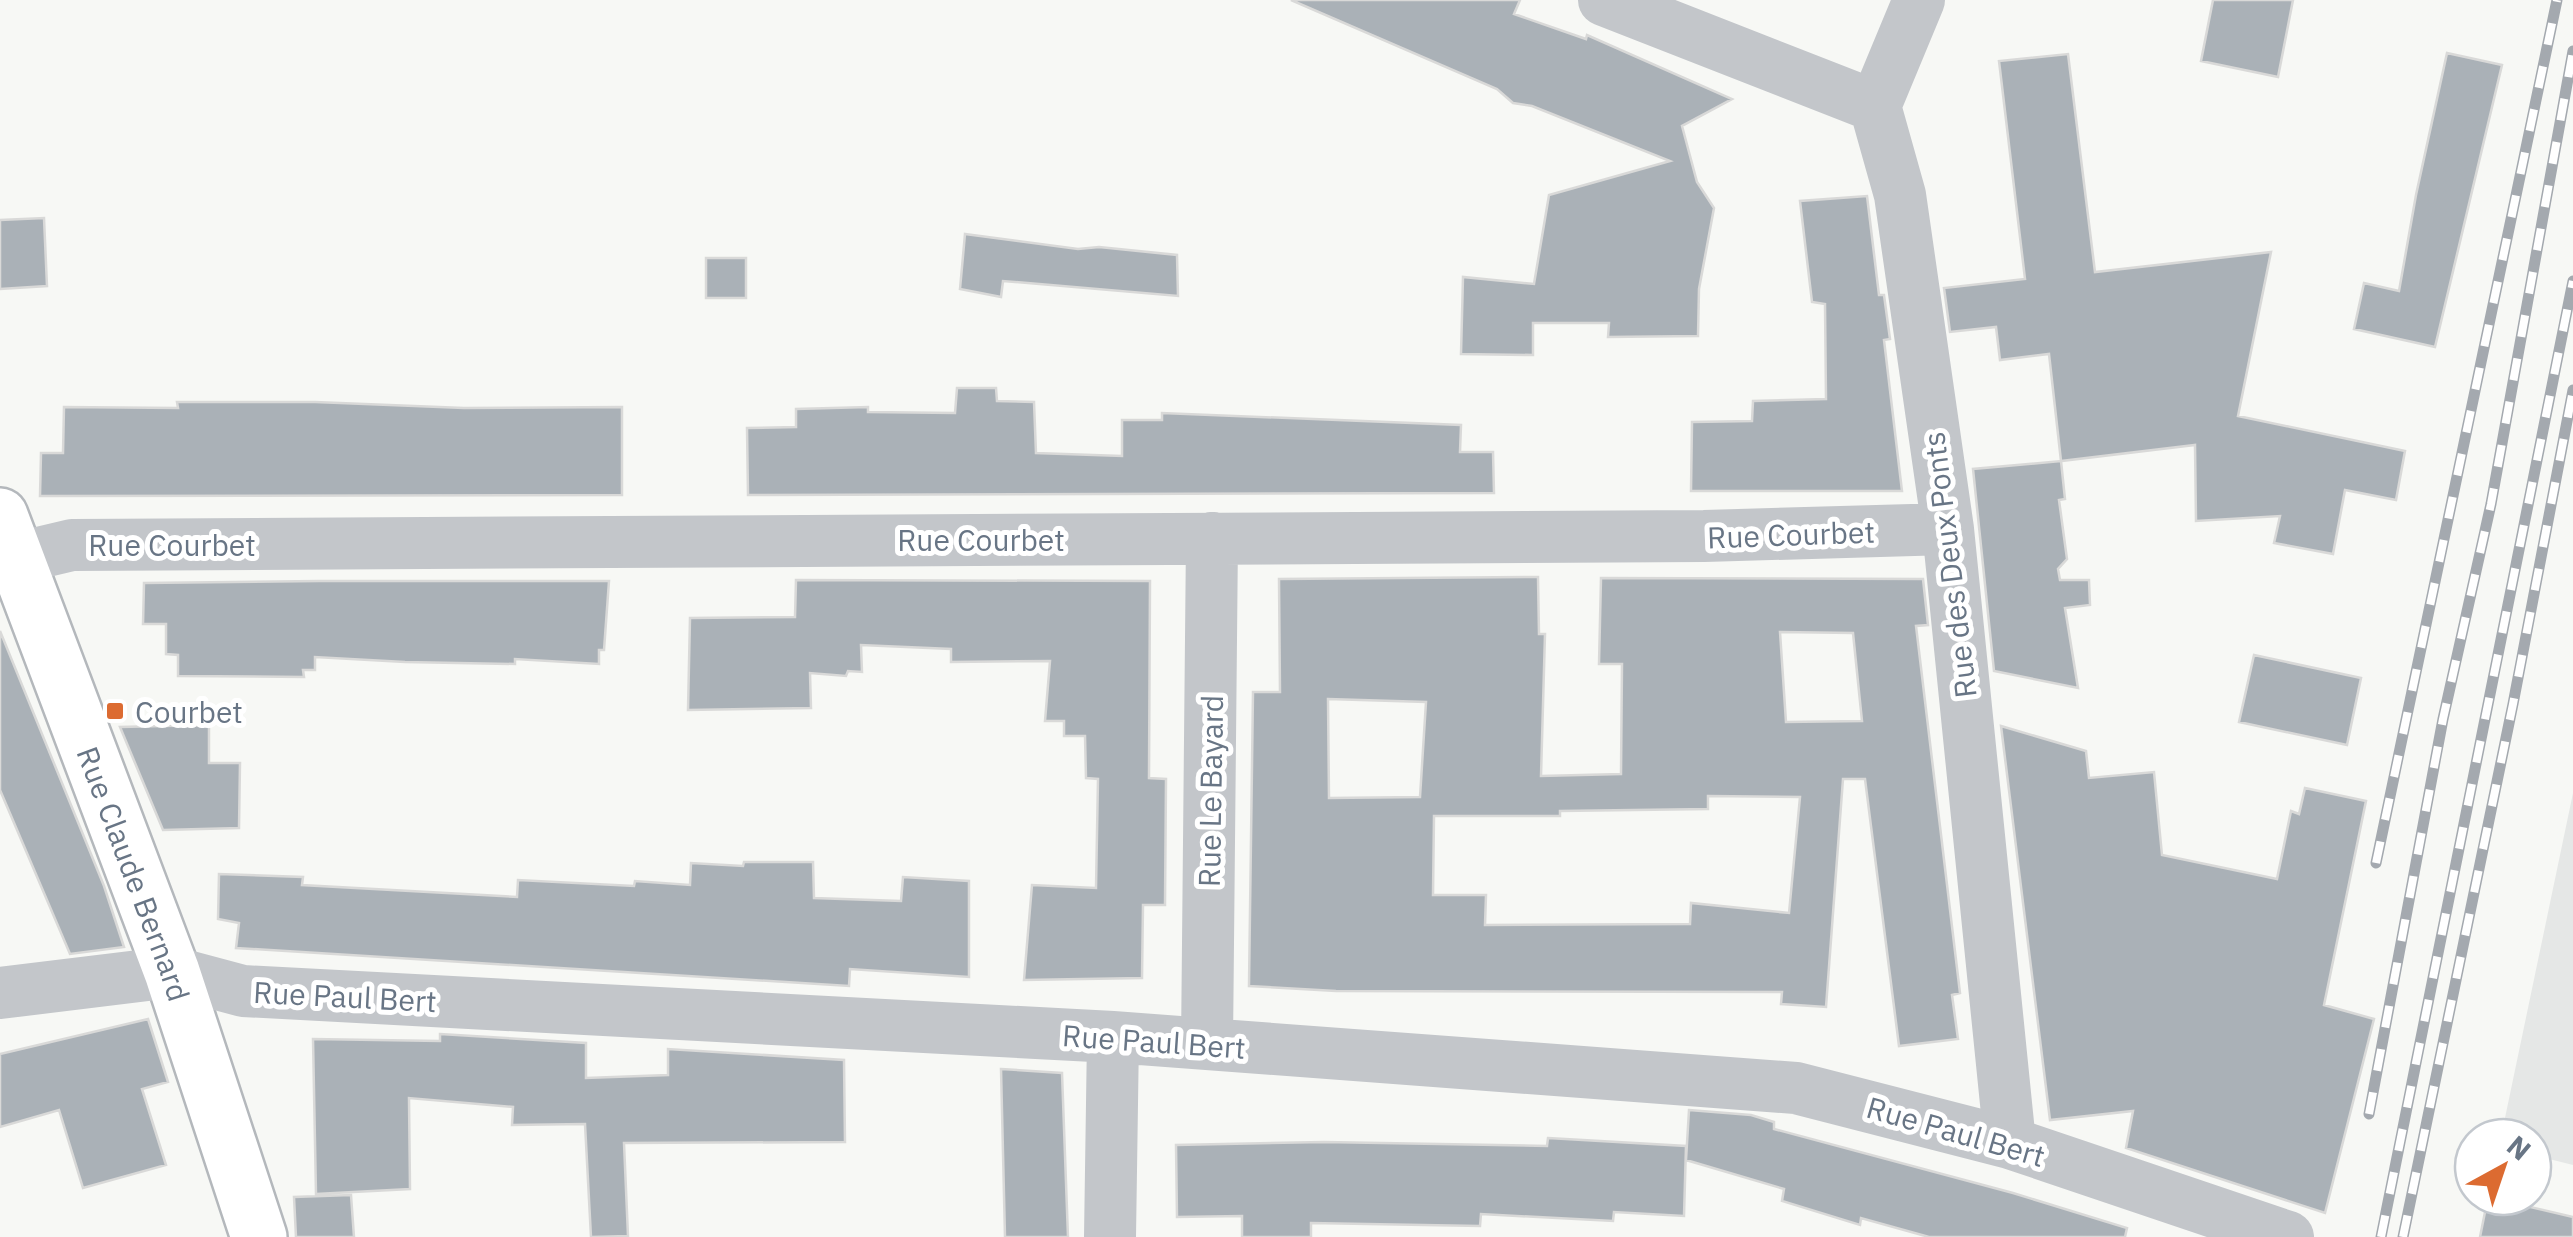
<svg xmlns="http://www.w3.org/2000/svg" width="2573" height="1237" font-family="'IBM Plex Sans',sans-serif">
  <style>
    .built { fill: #e5e7e6 }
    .building { fill: #aab1b7; stroke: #d9d9d8; stroke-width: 2.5; fill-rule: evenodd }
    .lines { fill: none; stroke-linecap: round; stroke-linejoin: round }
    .major-casing { stroke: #b4b8bc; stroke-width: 60 }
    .minor { stroke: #c3c6ca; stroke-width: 52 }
    .major { stroke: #fff; stroke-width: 55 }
    .rail-casing { stroke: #a4a9af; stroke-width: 11 }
    .rail { stroke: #fff; stroke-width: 8; stroke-dasharray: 22; stroke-linecap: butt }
    .poi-dot { fill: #dc6b31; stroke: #fff; stroke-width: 4 }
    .labels { text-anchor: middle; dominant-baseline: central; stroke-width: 10; stroke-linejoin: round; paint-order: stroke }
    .street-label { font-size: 30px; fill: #687585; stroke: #fff }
    .poi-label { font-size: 30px; fill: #687585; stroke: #fff; text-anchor: start }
  </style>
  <rect width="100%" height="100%" fill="#f7f8f5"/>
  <path class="built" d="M2573,793V1165L2533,1155V1137H2501Z"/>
  <path class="building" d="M1291,0H1520L1514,14L1586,39L1587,35L1732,99L1682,126L1697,182L1714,208L1699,289L1698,336L1608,337L1609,323H1533V355L1461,354L1463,277L1534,284L1549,195L1670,161L1532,106L1513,103L1497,89Z
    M2213,0H2293L2278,77L2201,61Z
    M2447,53L2502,65L2435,347L2354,329L2364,283L2399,291L2416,195Z
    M2068,54L2095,272L2271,252L2238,416L2405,451L2396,500L2345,490L2333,554L2274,543L2280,516L2196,521L2195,445L2061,461L2049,354L2000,360L1996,327L1950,332L1944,288L2025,279L1999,61Z
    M1867,196L1879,295H1884L1890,339L1884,340L1902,491H1691L1692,422L1752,421L1753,401L1826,399L1825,304L1812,302L1800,201Z
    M44,218L47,286L0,289V220Z
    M965,234L1078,249L1099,247L1177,255L1178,296L1003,281L1001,297L960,289Z
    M706,258H746V298H706Z
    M957,388H996L997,401L1034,402L1036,453L1122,456V420H1162V413L1461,425L1460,452H1493L1494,493L748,495L747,428L796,427V409L868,407V412L955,413Z
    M177,402H315L464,408L622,407V495L40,496L41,453H63L64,407L178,408Z
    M2061,461L2065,499L2059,500L2067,559L2058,569L2060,580H2089L2090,605L2065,608L2078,688L1994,671L1973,469Z
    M1538,577L1539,634H1545L1541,776L1621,774L1622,664H1599L1601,578L1923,579L1928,625L1916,626L1960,993L1952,995L1958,1039L1899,1046L1865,779H1843L1826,1007L1781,1004L1782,992L1336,991L1249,986L1253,692H1280L1279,579ZM1780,632L1853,633L1862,721L1786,722ZM1328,699L1426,702L1420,797L1329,798ZM1708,796L1800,797L1789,913L1691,903L1690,924L1485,925L1486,895H1433L1434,816H1560V811L1708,809Z
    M796,580L1150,581L1149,778L1166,779L1165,905H1143L1142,978L1024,980L1032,885L1096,888L1098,779L1086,778L1085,736H1064V721H1045L1050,661L951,662V649L861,645L862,672L848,671L846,676L810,673L811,708L688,710L690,618L795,617Z
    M319,581H609L604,650H599V664L515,659V664L405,662L315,657V670H303L304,677L178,676V655L166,654V624H143L144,583Z
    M0,631L104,886L124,947L70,954L0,790Z
    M2254,655L2361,678L2347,745L2239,722Z
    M209,725V763H240L239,828L163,830L120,727Z
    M2001,726L2086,751L2089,778L2154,772L2162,855L2277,879L2291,811L2299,814L2305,788L2366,801L2324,1005L2374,1019L2325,1213L2126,1148L2133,1111L2050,1120Z
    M744,862H813L814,898L901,901L903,877L969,881V977L850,969L849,986L236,948L239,923L218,919L219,874L303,877L302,885L517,897L518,880L634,886L635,881L690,885L691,863L743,866Z
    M148,1019L168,1082L142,1089L166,1165L83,1188L59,1110L0,1127V1054Z
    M440,1034L586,1043V1078L668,1075V1049L844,1060L845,1142L624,1143L628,1236L591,1237L585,1124L512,1125L513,1107L409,1098L410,1189L316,1194L313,1039L440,1041Z
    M1001,1069L1062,1073L1068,1237H1005Z
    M1689,1110L1751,1115L1774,1122V1129L2013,1193L2127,1228L2125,1237H1929L1861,1218L1860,1225L1782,1201L1784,1189L1686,1160Z
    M1548,1138L1686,1146L1684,1216L1614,1212L1613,1221L1481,1214L1480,1226L1311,1223V1237H1242V1216L1177,1217L1176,1145L1324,1142L1547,1146Z
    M351,1195L354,1237H296L294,1197Z
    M2488,1197L2573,1217V1237H2480Z"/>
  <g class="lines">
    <defs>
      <g id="major">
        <path id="s1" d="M0,516L172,972L259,1237"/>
      </g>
    </defs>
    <use href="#major" class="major-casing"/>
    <path class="minor" d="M1604,0L1875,106
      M1919,0L1875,106L1900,195L1948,529L2010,1143
      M17,558L72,545L1704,536L1948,529
      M0,993L172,972L243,991L1113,1037L1796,1088L2010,1143L2288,1237
      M1207,1044L1212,538
      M1110,1237L1113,1037"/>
    <use href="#major" class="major"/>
    <defs>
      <path id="rail" d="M2376,863L2557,0
        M2369,1114L2443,719L2491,504L2573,51
        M2381,1237L2573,281
        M2403,1237L2513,704L2573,390"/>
    </defs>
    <use href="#rail" class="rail-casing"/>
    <use href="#rail" class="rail"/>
  </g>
  <rect class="poi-dot" x="105" y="701" width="20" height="20" rx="5"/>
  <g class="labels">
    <g class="street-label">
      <text transform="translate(1791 534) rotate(-2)">Rue Courbet</text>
      <text x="981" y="539">Rue Courbet</text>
      <text x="172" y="544">Rue Courbet</text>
      <text transform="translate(1949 565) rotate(-97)">Rue des Deux Ponts</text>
      <text transform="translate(1210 791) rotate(-89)">Rue Le Bayard</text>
      <text stroke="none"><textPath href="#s1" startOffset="382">Rue Claude Bernard</textPath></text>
      <text transform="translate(345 996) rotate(3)">Rue Paul Bert</text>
      <text transform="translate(1154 1041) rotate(4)">Rue Paul Bert</text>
      <text transform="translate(1956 1131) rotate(16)">Rue Paul Bert</text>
    </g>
    <g class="poi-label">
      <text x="135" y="711">Courbet</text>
    </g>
  </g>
  <g transform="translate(2503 1167) rotate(40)"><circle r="48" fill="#ffffff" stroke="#c3c8ce" stroke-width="2.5"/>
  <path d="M0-8L18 38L0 25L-18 38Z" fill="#dc6b31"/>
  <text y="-15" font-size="28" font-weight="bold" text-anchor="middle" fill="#687585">N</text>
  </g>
</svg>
